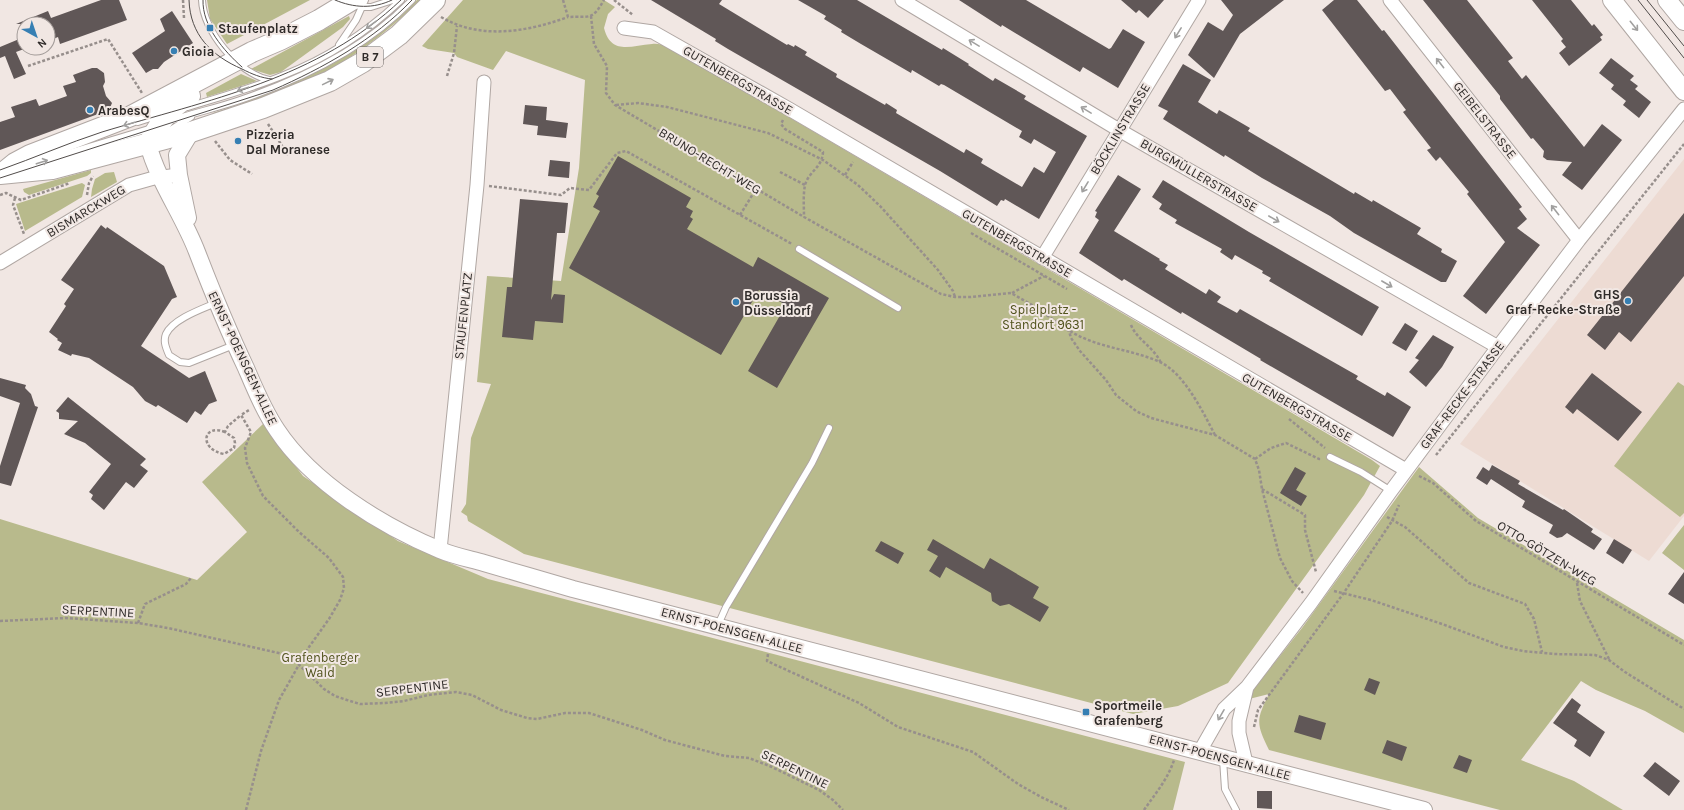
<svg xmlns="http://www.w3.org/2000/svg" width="1684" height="810" font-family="Karla,sans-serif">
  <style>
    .built { fill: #eddbd3 }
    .green { fill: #b8ba8c }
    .building { fill: #605757 }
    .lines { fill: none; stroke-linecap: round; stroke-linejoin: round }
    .service-casing { stroke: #b0a7a3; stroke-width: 8 }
    .minor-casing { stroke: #b0a7a3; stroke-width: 15 }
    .tertiary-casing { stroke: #b0a7a3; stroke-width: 18 }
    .secondary-casing { stroke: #b0a7a3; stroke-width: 20 }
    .primary-casing { stroke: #b0a7a3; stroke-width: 22 }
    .path { stroke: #978f8c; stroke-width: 2.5; stroke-dasharray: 3 2; stroke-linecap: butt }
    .service { stroke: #fff; stroke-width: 6 }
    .minor { stroke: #fff; stroke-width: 13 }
    .tertiary { stroke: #fff; stroke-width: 16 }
    .secondary { stroke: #fff; stroke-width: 18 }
    .primary { stroke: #fff; stroke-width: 20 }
    .tram { stroke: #524d4b; stroke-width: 1 }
    .oneway { stroke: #a1a09f }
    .poi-dot { fill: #367fb3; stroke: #f1e7e3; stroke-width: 1.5 }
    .labels { text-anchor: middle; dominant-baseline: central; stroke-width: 4; stroke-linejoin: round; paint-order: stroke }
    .shield { fill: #f1e7e3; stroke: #696361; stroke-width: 1 }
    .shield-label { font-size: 12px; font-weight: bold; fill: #2f2b29 }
    .poi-label { font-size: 13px; font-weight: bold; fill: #2f2b29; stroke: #f1e7e3; text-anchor: start }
    .street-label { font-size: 13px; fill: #2f2b29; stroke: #f1e7e3 }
    .park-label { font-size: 13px; fill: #51531d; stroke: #f1e7e3 }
  </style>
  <rect width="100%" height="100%" fill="#f1e7e3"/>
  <path class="built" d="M1684,159V516L1649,561L1460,444Z"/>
  <path class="green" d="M207,0H310L227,44L210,19Z
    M417,0H420C385,35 344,65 299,86C271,99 240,107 212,117L213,113C287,89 362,58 417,0Z
    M463,0H604L615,7L608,14L604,28C611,55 630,46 652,44C657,43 662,45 668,46L1372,460L1380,466L1364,495L1228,683L1178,706L1133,714L524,554L468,521L467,516L461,512L466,504L471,438L491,384L477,382L487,276L561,281L579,168L585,80L506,51L493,70L457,57L454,53L428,49L422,46Z
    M349,16L350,19L343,27L281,72L270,75L251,69Z
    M241,74L257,81L207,97L206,93Z
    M91,170V173L87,176L29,195L24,192L23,189Z
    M114,172L117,182L91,197L92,189L95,179L105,173Z
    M82,183L85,185L82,197L25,231L16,204Z
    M1678,382L1684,386V513L1680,517L1614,466Z
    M263,424L303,476L398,541L488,579L1185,762L1173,810H0V519L197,580L247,532L202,482Z
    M1419,467L1478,518L1684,640V733L1645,711L1596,690L1581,681L1521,760L1574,781L1623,810H1500L1269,750C1256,723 1256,720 1269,694L1245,700L1302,628Z
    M1684,525V570L1662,553Z"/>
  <path class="building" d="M101,0H119L127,20L60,44L58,37L48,41V24H16L48,11L51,18Z
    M651,0H722L719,4L787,45L788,44L794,47L795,45L807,52L805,55L837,74L836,77L885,105L886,103L897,110L896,113L964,153L966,149L983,159L981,163L1022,187L1034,167L1044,173L1056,152L1034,139L1031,144L1019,137L1022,131L944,85L941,84L939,86L912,70L911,73L861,44L841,32L842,30L824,19L826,16L798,0H857L942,50L943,48L969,64L968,65L993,81L995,78L1026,96L1024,99L1087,136L1039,219L1005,199L1004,201L1001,200L997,206L940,171L728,49L715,41L716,39Z
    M959,0H1026L1109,49L1111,48L1123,29L1145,42L1118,88L1083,67L1080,72L1002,25L1001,27L990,20Z
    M1121,0H1164L1148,18L1139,10L1136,13Z
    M1221,0H1284L1240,34L1214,78L1188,55L1208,22L1223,31L1233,15Z
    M1334,0H1357L1382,31L1384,30L1522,207L1519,209L1527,219L1517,228L1540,245L1486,314L1463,296L1505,242L1467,194L1469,192L1440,157L1436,161L1427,150L1431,148L1403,112L1406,110L1390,89L1385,91L1322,10Z
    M1423,0H1467L1513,58L1508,61L1522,79L1526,75L1584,147L1602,124L1622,140L1582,190L1562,175L1572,162L1547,160L1543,157L1544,151L1533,138L1531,139L1500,99V96Z
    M1532,0H1571L1592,26L1594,24L1603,35L1600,37L1602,40L1569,66L1559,53L1566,47L1561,41L1563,39Z
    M172,11L193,43L164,62L158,69H153L146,73L132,53L165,31L160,19Z
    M24,37V49L16,52L26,74L14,79L5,56L0,58V47Z
    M1611,58L1634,76L1630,80L1638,86L1635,89L1651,102L1639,118L1623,105L1626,101L1611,89L1614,85L1599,73Z
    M1183,64L1211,80L1198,102L1217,114L1219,110L1238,121L1250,128L1248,131L1354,194L1355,192L1372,202L1373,200L1421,228L1417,234L1442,249L1441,252L1457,261L1446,282H1441L1354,233L1330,216L1262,178L1225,155L1224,157L1163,119L1168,111L1158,106Z
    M92,68H97L104,73L105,82L103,86L106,96L112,103L109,110L0,150V122L15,117L11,107L36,99L39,106L67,96L63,86L76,82L73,75Z
    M525,105L547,107L546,120L568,123L566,138L537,135L538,126L523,124Z
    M618,156L691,198L686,207L693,211L690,217L693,219L687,229L753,267L758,257L829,298L777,388L748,371L786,305L759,290L721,355L569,268L600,211L593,207L599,196L596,194Z
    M550,160L570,162L569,178L548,176Z
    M1118,175L1141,189L1114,231L1160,259L1159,260L1168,265L1165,269L1206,294L1209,289L1221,297L1217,302L1237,313L1240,309L1358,376L1356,379L1385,396L1387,392L1411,407L1393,437L1260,360L1261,359L1182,312L1181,314L1124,279L1122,281L1079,253L1099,220L1095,217L1097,212L1095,211Z
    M1163,180L1249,232L1379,307L1362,336L1269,281L1271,278L1262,273L1263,271L1235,255L1232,260L1220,252L1222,249L1175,223L1177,220L1159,209L1162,204L1152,197Z
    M520,199L568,203L565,233H557L551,300L554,294L565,295L563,323L535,321L533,340L502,337L507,287H512Z
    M1684,213V276L1631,342L1619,332L1605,350L1587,335Z
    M101,225L106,229L107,227L164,266L177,297L172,299L141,346L189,378L205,371L217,401L209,404L201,415L195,411L187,423L158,405L156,407L145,401L133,387L89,358L72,354L71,356L58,350L62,343L57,340L58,339L49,332L66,306L64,304L74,289L61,280Z
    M1405,323L1418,331L1406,351L1392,343Z
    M1433,335L1454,347L1442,367L1426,387L1409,372L1419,360L1415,358Z
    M1592,373L1642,412L1618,441L1577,409L1573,414L1565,407Z
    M0,378L26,385L25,388L31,394L35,406L38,407L11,486L0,483V466L20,403L0,396Z
    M68,397L146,459L140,465L148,471L134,488L126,482L104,510L91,499L93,495L89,492L111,464L85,443L64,434L78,421L59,419V413L56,411Z
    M1492,465L1520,481L1518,484L1563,510L1564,509L1593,529L1591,532L1602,539L1594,550L1567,533L1562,537L1557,538L1549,533L1553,525L1522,507L1525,501L1491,479L1487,485L1476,478L1483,467L1489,471Z
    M1295,467L1306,473L1296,490L1307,496L1301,506L1280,493Z
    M933,539L984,569L990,558L1039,587L1033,598L1049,607L1040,622L1009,604L1000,606L992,601L991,593L946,567L940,578L929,571L938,556L927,550Z
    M1614,539L1632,550L1623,564L1606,553Z
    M881,541L904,553L898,564L875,551Z
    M1684,572V604L1668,594Z
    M1369,678L1380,682L1375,695L1364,690Z
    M1572,698L1581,705L1577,712L1605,732L1590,757L1574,746L1577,740L1553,723Z
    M1299,715L1326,723L1321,740L1294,732Z
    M1387,740L1407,747L1402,761L1382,753Z
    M1459,755L1472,760L1467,773L1453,768Z
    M1655,762L1680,781L1669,796L1643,776Z
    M1257,791H1272V809L1257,808Z"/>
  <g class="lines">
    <defs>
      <path id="service" d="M202,0C203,31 238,73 269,80
        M360,7H371L393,0
        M339,45L356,20L365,0
        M188,107C220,97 253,88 284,75C327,58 367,32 401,0
        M170,121C193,113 217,108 240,100C302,79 366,48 412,0
        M138,122L160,115
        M172,129L191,117
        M42,161L152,128
        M799,249L898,308
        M216,303C202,309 173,319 166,334C163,341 166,348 169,355L180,362L189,363L234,345
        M1330,457L1361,472L1391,491
        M718,625L726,607L812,463L829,428
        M1223,759L1225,789L1236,810"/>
      <path id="minor" d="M902,0L1119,130L1498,347
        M1390,0L1579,240
        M624,28L653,32L789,109L1406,470
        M1042,258L1199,0
        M0,263L129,185L154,178L179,175
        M440,550L477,185L484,82
        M1200,751L1224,709L1247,687L1311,603L1391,491L1498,347L1579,240L1684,109
        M1246,763L1239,733V721L1247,687"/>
      <path id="tertiary" d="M148,144C158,182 183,215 197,252C212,291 228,330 246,368C255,389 264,411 277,430C312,483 382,526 440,550C454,556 470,559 484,563C514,572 543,580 573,589L1424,810
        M188,218L179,175L177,155L191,132"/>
      <path id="secondary" d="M1612,0L1684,91
        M1667,0L1684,21"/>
      <path id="primary" d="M148,144C162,120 166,111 190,96
        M4,172L15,163L30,155L131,116L252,52L280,40L319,20L352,0
        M0,174L52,169L191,132L263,108L330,81L363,62L399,35L435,0"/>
    </defs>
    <use href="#service" class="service-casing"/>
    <use href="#minor" class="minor-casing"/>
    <use href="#tertiary" class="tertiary-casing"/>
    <use href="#secondary" class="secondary-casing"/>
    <use href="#primary" class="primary-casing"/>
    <path class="path" d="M183,0L184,18
      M563,0L568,17C590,16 592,21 604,0
      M614,0L633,15
      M591,16L594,44L607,66L606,93L615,105L804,217L941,294L955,297H971L1011,293L1037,308L1069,331L1071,338L1080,351L1106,380L1116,395L1136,411L1151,418L1215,435L1255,459L1259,470L1262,489L1280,558L1292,581L1303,593
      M441,17C480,40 527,32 568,17
      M28,66L108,39L142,93
      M447,76L454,53L457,26
      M616,105L638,103L667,107L768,133L823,160L858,185L880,206L938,270L953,291L955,297
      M783,120L781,124L785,129L823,152C822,168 809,171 805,185C803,195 804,207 804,217
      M268,124L288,155
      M215,141L230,160L252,174
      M780,172L805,185
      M845,175L853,162
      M489,186L561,195L570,188L589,190L617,153L626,151L792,244
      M0,195L6,193L21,200L70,183
      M87,195L89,183L93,176
      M15,198L13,205L24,234
      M740,215L756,189
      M971,233L1067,289
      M1012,293L1044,276
      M1131,325C1137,340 1154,347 1161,363
      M1070,331C1097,348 1131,349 1160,362C1184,373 1203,412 1215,435
      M1289,419L1325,448
      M225,432C203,423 198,449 224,454L234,448L235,443L234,438L225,432L228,426L241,415
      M1436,455L1684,144
      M1255,459L1271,448L1286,443L1319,459H1322
      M1419,476L1433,483L1476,521L1684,645
      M1262,489L1305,515V530L1316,572
      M1387,517L1405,527L1469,583L1525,604L1534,619L1542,652
      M1577,583L1580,601L1609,659
      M1334,591L1371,600L1442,624L1504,647L1523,651L1554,654L1595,655L1609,660L1625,672L1684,709
      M0,621L66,618L138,623L168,628L283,654L292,658L324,689L335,696L347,700L360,704L385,703L404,701L428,695L456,692L472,695L501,710L527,718L537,719L565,713H589L642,730L665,740L725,756L749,758L772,767L819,790L833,800L843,810
      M138,623L145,604L186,584L191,578
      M768,654L767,661L859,703L898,727L973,752L1018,784L1041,797L1069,810
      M1254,727L1258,710L1343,594L1392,521L1399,505
      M246,810L261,751L279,700L309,647L329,619L340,600L344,588L343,577L329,558L299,532L263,496L247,463L245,448L251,432L241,415L249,410
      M1144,810C1155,794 1168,779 1174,760"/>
    <use href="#service" class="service"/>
    <use href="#minor" class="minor"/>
    <use href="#tertiary" class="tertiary"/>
    <use href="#secondary" class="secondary"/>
    <use href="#primary" class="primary"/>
    <path class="tram" d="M189,0C190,35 212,56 242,69C252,74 261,78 272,79
      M203,0C202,26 224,51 242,67
      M335,0C354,8 373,9 392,0
      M1638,0L1684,58
      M1647,0L1684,46
      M0,170C34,158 68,143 102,132C208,100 318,79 401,0
      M0,178L273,90C323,68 374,40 412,0"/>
  </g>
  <defs><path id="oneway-shaft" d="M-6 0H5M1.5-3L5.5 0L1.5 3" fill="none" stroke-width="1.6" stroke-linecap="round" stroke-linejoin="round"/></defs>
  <g class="oneway">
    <use href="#oneway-shaft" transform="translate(371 25) rotate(143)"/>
    <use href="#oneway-shaft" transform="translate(1634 26) rotate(51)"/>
    <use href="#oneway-shaft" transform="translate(1178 33) rotate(122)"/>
    <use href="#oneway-shaft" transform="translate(974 43) rotate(-149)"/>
    <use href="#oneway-shaft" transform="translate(1440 63) rotate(-128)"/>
    <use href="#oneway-shaft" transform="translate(328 82) rotate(-26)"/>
    <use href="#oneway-shaft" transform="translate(243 89) rotate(162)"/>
    <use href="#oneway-shaft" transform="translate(1086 110) rotate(-149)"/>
    <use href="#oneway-shaft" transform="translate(129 124) rotate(163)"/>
    <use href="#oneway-shaft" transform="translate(42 162) rotate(-18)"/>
    <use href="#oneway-shaft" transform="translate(1085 187) rotate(121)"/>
    <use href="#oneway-shaft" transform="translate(1555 210) rotate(-128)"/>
    <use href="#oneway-shaft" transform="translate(1274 219) rotate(30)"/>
    <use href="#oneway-shaft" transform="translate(1387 284) rotate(30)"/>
    <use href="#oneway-shaft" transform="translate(1221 715) rotate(120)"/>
  </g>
  <g class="poi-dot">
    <rect x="206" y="24" width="8" height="8" rx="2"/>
    <circle cx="174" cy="51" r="4"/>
    <circle cx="90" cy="110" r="4"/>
    <circle cx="238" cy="141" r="4"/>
    <circle cx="1628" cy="301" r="4"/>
    <circle cx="736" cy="302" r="4"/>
    <rect x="1082" y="708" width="8" height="8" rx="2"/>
  </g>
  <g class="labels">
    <rect class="shield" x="357" y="47" width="26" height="20" rx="3"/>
    <g class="shield-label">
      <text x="370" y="57">B 7</text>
    </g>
    <g class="poi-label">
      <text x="218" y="28">Staufenplatz</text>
      <text x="182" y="51">Gioia</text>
      <text x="98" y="110">ArabesQ</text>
      <text x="246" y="134">Pizzeria<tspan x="246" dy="15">Dal Moranese</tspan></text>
      <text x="1620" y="294" text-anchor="end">GHS<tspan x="1620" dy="15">Graf-Recke-Straße</tspan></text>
      <text x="744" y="295">Borussia<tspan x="744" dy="15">Düsseldorf</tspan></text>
      <text x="1094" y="705">Sportmeile<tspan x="1094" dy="15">Grafenberg</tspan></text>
    </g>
    <g class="street-label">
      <text transform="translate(738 80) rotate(30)">GUTENBERGSTRASSE</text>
      <text transform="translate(1485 120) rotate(52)">GEIBELSTRASSE</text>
      <text transform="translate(1120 129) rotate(-59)">BÖCKLINSTRASSE</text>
      <text transform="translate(710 161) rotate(31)">BRUNO-RECHT-WEG</text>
      <text transform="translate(1199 175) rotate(30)">BURGMÜLLERSTRASSE</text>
      <text transform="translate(86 211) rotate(-31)">BISMARCKWEG</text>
      <text transform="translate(1017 243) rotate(30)">GUTENBERGSTRASSE</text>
      <text transform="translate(463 316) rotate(-84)">STAUFENPLATZ</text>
      <text transform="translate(243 358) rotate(65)">ERNST-POENSGEN-ALLEE</text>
      <text transform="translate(1462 395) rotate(-53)">GRAF-RECKE-STRASSE</text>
      <text transform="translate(1297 407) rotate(30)">GUTENBERGSTRASSE</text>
      <text transform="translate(1547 553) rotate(31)">OTTO-GÖTZEN-WEG</text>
      <text transform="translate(98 611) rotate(3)">SERPENTINE</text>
      <text transform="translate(732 630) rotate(15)">ERNST-POENSGEN-ALLEE</text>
      <text transform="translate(412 688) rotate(-7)">SERPENTINE</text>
      <text transform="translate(1220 757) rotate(15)">ERNST-POENSGEN-ALLEE</text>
      <text transform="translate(795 769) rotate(26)">SERPENTINE</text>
    </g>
    <g class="park-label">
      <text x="1043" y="309">Spielplatz -<tspan x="1043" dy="15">Standort 9631</tspan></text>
      <text x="320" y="657">Grafenberger<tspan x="320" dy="15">Wald</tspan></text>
    </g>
  </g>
  <g transform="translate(36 36) rotate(140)"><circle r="19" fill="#f1e7e3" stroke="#a39c99"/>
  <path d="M0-3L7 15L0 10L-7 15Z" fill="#367fb3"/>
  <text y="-6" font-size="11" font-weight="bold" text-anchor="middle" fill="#2f2b29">N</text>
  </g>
</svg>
